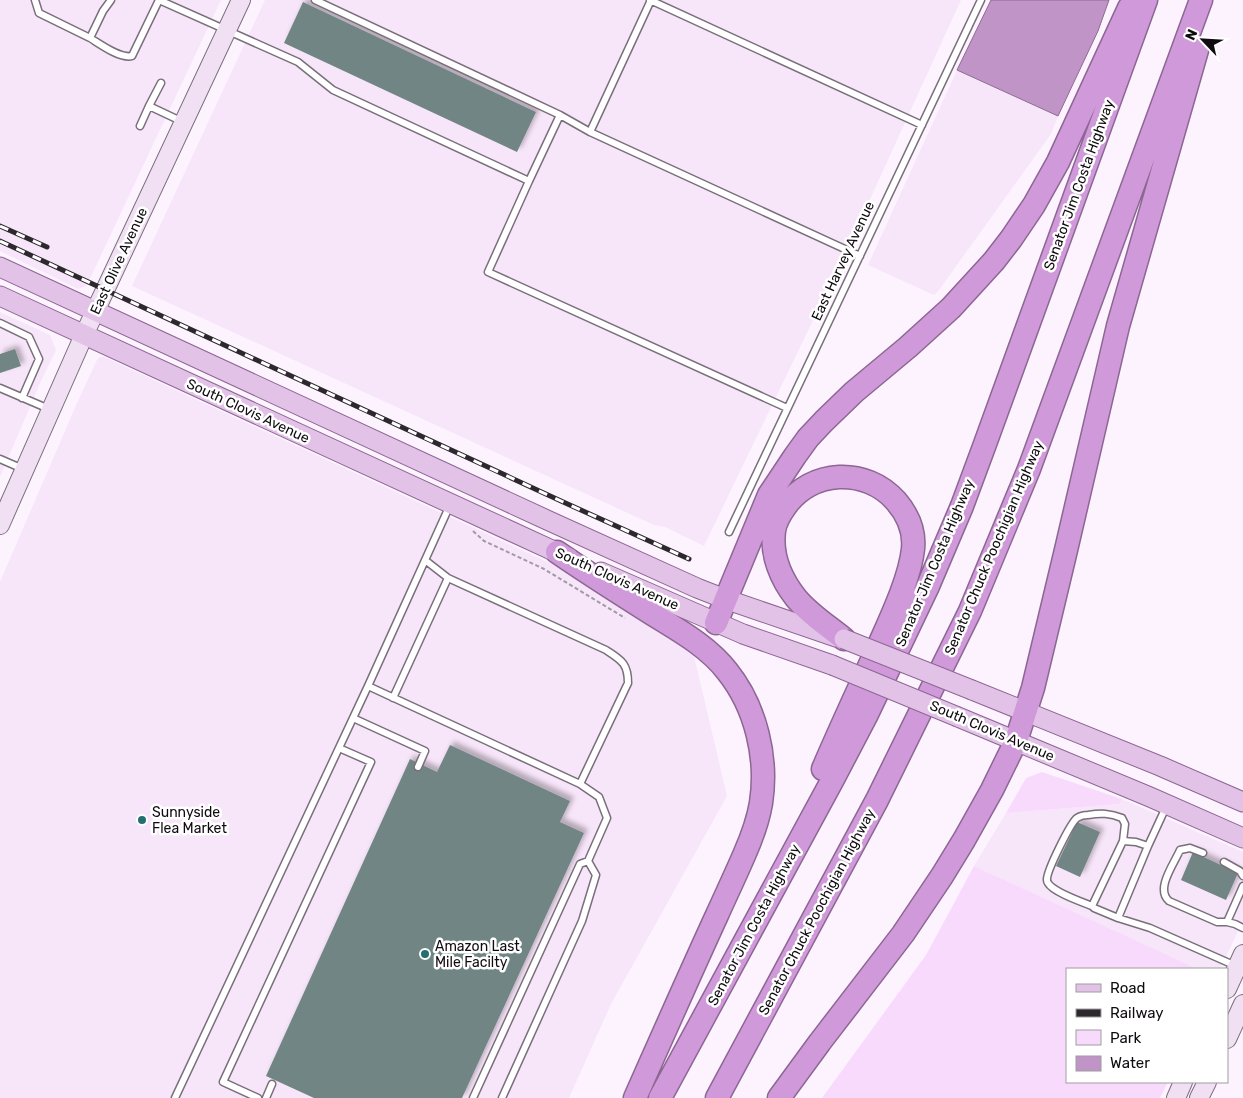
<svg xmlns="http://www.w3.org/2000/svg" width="1243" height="1098" font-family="Rubik,sans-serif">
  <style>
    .built { fill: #f7e5f9 }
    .green { fill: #f8dafd }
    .water { fill: #c194c8; stroke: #8c6b91 }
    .building { fill: #718585; filter: url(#shadow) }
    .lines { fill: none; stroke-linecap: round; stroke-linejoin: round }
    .service-casing { stroke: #796f7b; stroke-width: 9 }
    .secondary-casing { stroke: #796f7b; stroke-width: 20 }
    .primary-casing { stroke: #8c6793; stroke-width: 21 }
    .motorway-casing { stroke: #8c6793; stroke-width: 25 }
    .path { stroke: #a19aa3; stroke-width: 2; stroke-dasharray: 4 2.5; stroke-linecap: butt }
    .service { stroke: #fff; stroke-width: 6 }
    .secondary { stroke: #f1e0f4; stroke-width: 18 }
    .primary { stroke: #e3c2e8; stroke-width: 19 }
    .motorway { stroke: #d099d9; stroke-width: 22 }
    .rail-casing { stroke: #2d282e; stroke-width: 5 }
    .rail { stroke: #fff; stroke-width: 3; stroke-dasharray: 9; stroke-linecap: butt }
    .primary-bridge-casing { stroke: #8c6793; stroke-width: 21; stroke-linecap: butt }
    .primary-bridge { stroke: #e3c2e8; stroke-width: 19 }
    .poi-dot { fill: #226e71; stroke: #fff; stroke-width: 2 }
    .labels { text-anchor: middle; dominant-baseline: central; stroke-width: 5; stroke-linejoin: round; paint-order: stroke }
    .street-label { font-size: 14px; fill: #0f0b10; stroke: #fff }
    .poi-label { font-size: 14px; fill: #0f0b10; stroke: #fff; text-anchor: start }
  </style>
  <defs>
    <filter id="shadow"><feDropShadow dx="4" dy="-4" stdDeviation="2.5" flood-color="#0004"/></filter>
  </defs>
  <rect width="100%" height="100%" fill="#fdf3ff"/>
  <path class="built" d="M0,0H221L87,285L78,289L0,251Z
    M265,0H961L845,254L704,546L665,527L654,525L132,286Z
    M957,70L1058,116L1051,134L939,290L934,295L868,265Z
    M0,312L50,335L56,350L41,381L0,477Z
    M100,357H104L554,565L693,652L727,796L611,1004L569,1098H0V582L77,403L97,360Z
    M1122,799L1243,852V921L1220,969H1198L974,866L1006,813L1120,804Z"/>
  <path class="green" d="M1042,772L1122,799L1120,804L1006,813L1026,778Z
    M974,866L1198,969H1067V1082H1168L1160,1098H822L926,955Z"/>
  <path class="water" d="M991,0H1109L1098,31L1058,116L957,70Z"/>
  <path class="building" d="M303,2L536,112L517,152L284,43Z
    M15,349L21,366L0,373V354Z
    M450,745L570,801L560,822L584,833L462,1098H314L266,1076L410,759L437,772Z
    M1077,822L1100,832L1080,877L1056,866Z
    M1193,852L1238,873L1226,900L1181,880Z"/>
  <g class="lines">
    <defs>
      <path id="service" d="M35,0L39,13L90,38L103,11L111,0
        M159,0L298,62L333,90L529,181L560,115L315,0
        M650,0L922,125
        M90,38C100,44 120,59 132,56L159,0
        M161,83L149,106L183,122
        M560,115L590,132L651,0
        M140,126L149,106
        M590,132L860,256
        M529,181L488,272L787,408
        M0,323L29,337L39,359L22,398
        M0,388L49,409
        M0,459L23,469
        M729,532L981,0
        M425,560L448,578
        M368,686L580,784L628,683C628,663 621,660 606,650L448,578L393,698
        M353,718L425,751L418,767
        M580,784L599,797L607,818L588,861
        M1166,807L1148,846L1136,842L1123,841L1092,906L1094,908L1118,918L1150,928L1236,966
        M1203,853L1190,848L1180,850C1174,864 1155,889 1169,901L1217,922H1227L1235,924L1243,928
        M1224,862L1240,871L1243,876
        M1092,906C1082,902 1053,892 1048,883C1047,882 1047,881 1047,880C1046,872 1071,822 1077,818C1080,816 1084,815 1088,815C1101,813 1110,813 1122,818L1125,824L1123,841
        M1118,918L1148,846
        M1227,922L1243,886
        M175,1098L368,686L450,505
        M258,1098L223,1082L371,762L339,748
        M266,1098L272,1084
        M473,1098L580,864L588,861L596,875L582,921L502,1098"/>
      <path id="secondary" d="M0,525L84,335L241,0
        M1227,989L1243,954
        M1227,1039L1243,1004
        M1176,1098L1183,1082
        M1199,1098L1207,1082"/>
      <path id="primary" d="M0,267L547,520L697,588L725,599L836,637
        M0,296L569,558
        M601,572L743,634L832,665
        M972,690L1160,766L1243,802
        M958,717L1150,797L1243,838"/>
      <path id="motorway" d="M557,552C586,572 616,591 646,610C674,628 706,644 727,671C756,707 768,758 761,803C758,821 752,837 745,853C736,874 726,895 717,915C689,976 662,1037 635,1098
        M716,623L769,495L795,456L808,438L824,421L854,392L908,347L951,308L994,261L1011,239L1034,205L1058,162L1129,8
        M823,769C841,727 860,686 879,645C891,618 910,578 913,549C915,530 908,515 896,501C866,467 811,469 785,507C780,514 775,523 774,531C771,555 781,579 796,598C809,614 828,626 844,639
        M660,1098L833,779L866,716L928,586L962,506L985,444L1146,0
        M717,1098L877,800L970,611L1029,469L1201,0
        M779,1098L820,1042L903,934L942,876L964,840L992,790L1016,741L1033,688L1066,550L1118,326L1197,50"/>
    </defs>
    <use href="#service" class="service-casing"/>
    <use href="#secondary" class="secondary-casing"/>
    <use href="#primary" class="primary-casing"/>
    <use href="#motorway" class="motorway-casing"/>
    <path class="path" d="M473,531L484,541L544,569L625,618"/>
    <use href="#service" class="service"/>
    <use href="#secondary" class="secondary"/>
    <use href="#primary" class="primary"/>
    <use href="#motorway" class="motorway"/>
    <defs>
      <path id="rail" d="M0,226L47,247
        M0,241L561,501L689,559"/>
    </defs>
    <use href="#rail" class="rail-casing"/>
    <use href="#rail" class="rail"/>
    <defs>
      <path id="primary-bridge" d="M844,639L972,690
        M832,665L958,717"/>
    </defs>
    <use href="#primary-bridge" class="primary-bridge-casing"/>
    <use href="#primary-bridge" class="primary-bridge"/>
  </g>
  <g class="poi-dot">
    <circle cx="142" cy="820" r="5"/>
    <circle cx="425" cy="954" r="5"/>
  </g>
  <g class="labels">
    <g class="street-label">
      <text transform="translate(1079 185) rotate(-70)">Senator Jim Costa Highway</text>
      <text transform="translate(119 261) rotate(-65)">East Olive Avenue</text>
      <text transform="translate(843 261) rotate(-65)">East Harvey Avenue</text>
      <text transform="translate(248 411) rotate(25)">South Clovis Avenue</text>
      <text transform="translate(994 548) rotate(-67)">Senator Chuck Poochigian Highway</text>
      <text transform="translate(935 563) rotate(-67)">Senator Jim Costa Highway</text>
      <text transform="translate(617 579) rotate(24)">South Clovis Avenue</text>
      <text transform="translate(992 731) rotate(23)">South Clovis Avenue</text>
      <text transform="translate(817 912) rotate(-62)">Senator Chuck Poochigian Highway</text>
      <text transform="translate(754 925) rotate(-62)">Senator Jim Costa Highway</text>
    </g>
    <g class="poi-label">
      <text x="152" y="812">Sunnyside<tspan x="152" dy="16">Flea Market</tspan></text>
      <text x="435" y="946">Amazon Last<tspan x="435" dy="16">Mile Facilty</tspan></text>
    </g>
  </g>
  <rect x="1066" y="968" width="162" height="115" fill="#ffffff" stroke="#9f9d9f"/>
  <rect x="1076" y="984" width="25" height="8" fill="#e3c2e8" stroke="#9f9d9f"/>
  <text x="1110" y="993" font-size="15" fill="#0f0b10">Road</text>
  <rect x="1076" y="1009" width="25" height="8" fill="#2d282e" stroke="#9f9d9f"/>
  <text x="1110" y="1018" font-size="15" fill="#0f0b10">Railway</text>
  <rect x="1076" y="1030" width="25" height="15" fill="#f8dafd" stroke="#9f9d9f"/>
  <text x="1110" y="1043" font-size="15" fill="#0f0b10">Park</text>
  <rect x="1076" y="1056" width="25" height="15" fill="#c194c8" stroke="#9f9d9f"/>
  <text x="1110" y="1068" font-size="15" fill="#0f0b10">Water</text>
  <g transform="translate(1203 40) rotate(295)" stroke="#ffffff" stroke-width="4" paint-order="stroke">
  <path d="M0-4L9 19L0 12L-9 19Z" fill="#0f0b10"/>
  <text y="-8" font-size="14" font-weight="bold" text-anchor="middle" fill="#0f0b10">N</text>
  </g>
</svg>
